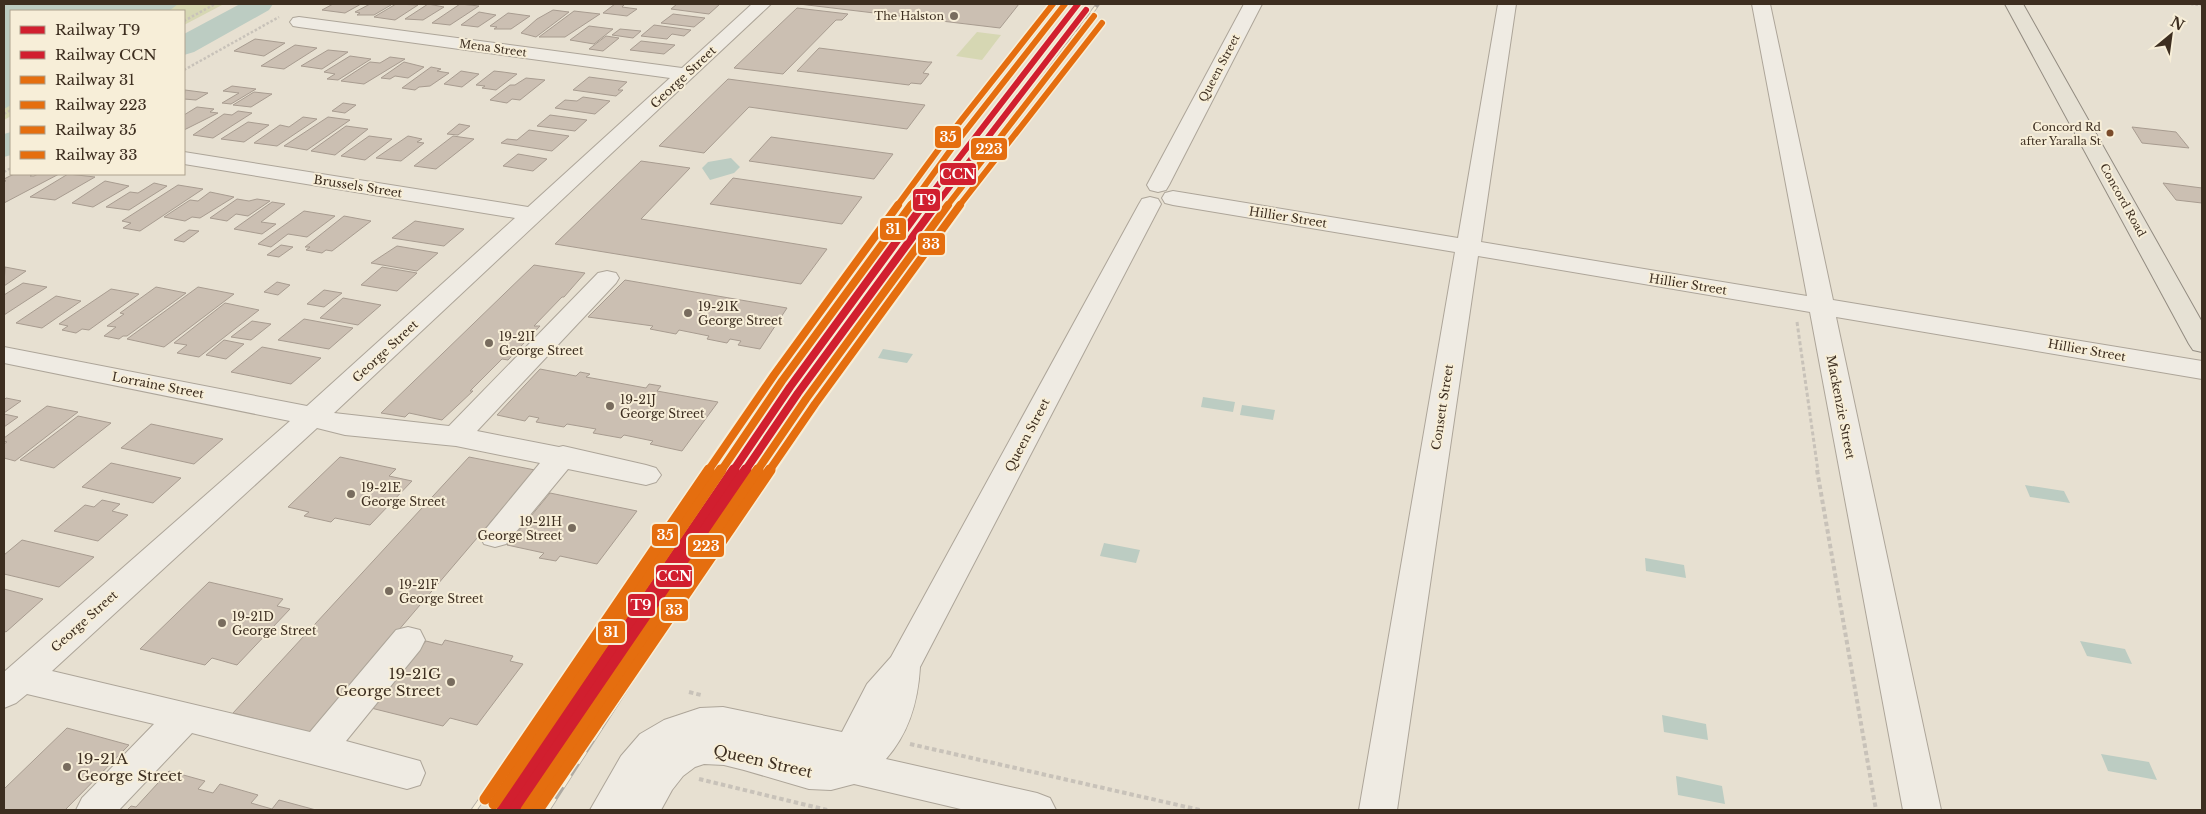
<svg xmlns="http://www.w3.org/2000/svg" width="2206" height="814" font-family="'Libre Baskerville',serif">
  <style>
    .green { fill: #d6d7b3 }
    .water { fill: #bcccc2 }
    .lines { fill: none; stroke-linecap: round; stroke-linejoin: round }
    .river { fill: #bcccc2; fill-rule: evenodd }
    .building { fill: #cbbfb2; stroke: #a89c90 }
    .minor-casing { stroke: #ada599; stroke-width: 2 }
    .major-casing { stroke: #928b80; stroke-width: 2 }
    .path-far2 { stroke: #c8c2b9; stroke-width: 2.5; stroke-dasharray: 2.5 2; stroke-linecap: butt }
    .path-far1 { stroke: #c8c2b9; stroke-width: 3; stroke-dasharray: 4 2.5; stroke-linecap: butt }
    .path { stroke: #c8c2b9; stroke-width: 4; stroke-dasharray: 4.5 3; stroke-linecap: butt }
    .minor { fill: #efebe3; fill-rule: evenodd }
    .major { fill: #e6e1d4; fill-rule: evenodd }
    .rail-far2-casing { stroke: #afaaa2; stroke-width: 4 }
    .rail-far1-casing { stroke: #afaaa2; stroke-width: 5.5 }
    .rail-casing { stroke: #afaaa2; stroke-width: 6 }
    .rail-far2 { stroke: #f7eed8; stroke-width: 2.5; stroke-dasharray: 8; stroke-linecap: butt }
    .rail-far1 { stroke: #f7eed8; stroke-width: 4; stroke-dasharray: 11; stroke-linecap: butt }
    .rail { stroke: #f7eed8; stroke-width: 4.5; stroke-dasharray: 14; stroke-linecap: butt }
    .rail-1-far2-casing { stroke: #f7eed8; stroke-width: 9 }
    .rail-1-far1-casing { stroke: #f7eed8; stroke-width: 12 }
    .rail-1-casing { stroke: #f7eed8; stroke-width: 14 }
    .rail-2-far2-casing { stroke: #f7eed8; stroke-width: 9 }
    .rail-2-far1-casing { stroke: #f7eed8; stroke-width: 12 }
    .rail-2-casing { stroke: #f7eed8; stroke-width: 14 }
    .rail-3-far2-casing { stroke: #f7eed8; stroke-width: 9 }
    .rail-3-far1-casing { stroke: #f7eed8; stroke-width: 12 }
    .rail-3-casing { stroke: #f7eed8; stroke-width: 14 }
    .rail-4-far2-casing { stroke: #f7eed8; stroke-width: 9 }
    .rail-4-far1-casing { stroke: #f7eed8; stroke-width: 12 }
    .rail-4-casing { stroke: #f7eed8; stroke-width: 14 }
    .rail-5-far2-casing { stroke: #f7eed8; stroke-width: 9 }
    .rail-5-far1-casing { stroke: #f7eed8; stroke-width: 12 }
    .rail-5-casing { stroke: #f7eed8; stroke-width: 14 }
    .rail-6-far2-casing { stroke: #f7eed8; stroke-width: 9 }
    .rail-6-far1-casing { stroke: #f7eed8; stroke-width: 12 }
    .rail-6-casing { stroke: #f7eed8; stroke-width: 14 }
    .rail-1-far2 { stroke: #d11f2f; stroke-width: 6 }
    .rail-1-far1 { stroke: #d11f2f; stroke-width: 8 }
    .rail-1 { stroke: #d11f2f; stroke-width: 11 }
    .rail-2-far2 { stroke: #d11f2f; stroke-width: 6 }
    .rail-2-far1 { stroke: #d11f2f; stroke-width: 8 }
    .rail-2 { stroke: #d11f2f; stroke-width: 11 }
    .rail-3-far2 { stroke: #e56e0f; stroke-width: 6 }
    .rail-3-far1 { stroke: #e56e0f; stroke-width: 8 }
    .rail-3 { stroke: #e56e0f; stroke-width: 11 }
    .rail-4-far2 { stroke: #e56e0f; stroke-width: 6 }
    .rail-4-far1 { stroke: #e56e0f; stroke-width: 8 }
    .rail-4 { stroke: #e56e0f; stroke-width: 11 }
    .rail-5-far2 { stroke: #e56e0f; stroke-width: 6 }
    .rail-5-far1 { stroke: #e56e0f; stroke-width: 8 }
    .rail-5 { stroke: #e56e0f; stroke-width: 11 }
    .rail-6-far2 { stroke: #e56e0f; stroke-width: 6 }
    .rail-6-far1 { stroke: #e56e0f; stroke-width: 8 }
    .rail-6 { stroke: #e56e0f; stroke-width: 11 }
    .poi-dot { fill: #786c5e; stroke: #f7eed8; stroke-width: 2 }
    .bus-dot { fill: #7a4b2a; stroke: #f7eed8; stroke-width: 2 }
    .labels { text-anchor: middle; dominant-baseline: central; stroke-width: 4; stroke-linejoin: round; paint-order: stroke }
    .far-poi-label { font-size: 11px; fill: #3d2e20; stroke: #f7eed8; text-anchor: end }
    .far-street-label { font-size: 11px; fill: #3d2e20; stroke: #f7eed8 }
    .bus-label { font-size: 11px; fill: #3d2e20; stroke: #f7eed8; text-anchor: end }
    .street-label { font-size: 12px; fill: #3d2e20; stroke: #f7eed8 }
    .poi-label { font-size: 12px; fill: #3d2e20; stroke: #f7eed8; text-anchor: start }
    .near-poi-label { font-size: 15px; fill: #3d2e20; stroke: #f7eed8; text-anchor: end }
    .near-street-label { font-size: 15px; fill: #3d2e20; stroke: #f7eed8 }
    .line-badge { stroke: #f7eed8; stroke-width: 2 }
    .badge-label { font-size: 14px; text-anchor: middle; font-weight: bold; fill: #fff }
  </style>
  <rect width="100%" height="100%" fill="#e7e0d1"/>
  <path class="green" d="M4,4H224L184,25V11H11V116L4,120Z
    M977,32L1001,35L982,60L956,56Z"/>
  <path class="water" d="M4,4H178L169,11H11V105L4,109Z
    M731,158L740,167L734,173L710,180L702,168L708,162Z
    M883,349L913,354L907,363L878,358Z
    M1203,397L1235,402L1233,412L1201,407Z
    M1242,405L1275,410L1273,420L1240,415Z
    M2025,485L2064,491L2070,503L2030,497Z
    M1104,543L1140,550L1136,563L1100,556Z
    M1645,558L1684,565L1686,578L1646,571Z
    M2080,641L2125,649L2132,664L2087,656Z
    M1662,715L1706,724L1708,740L1664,732Z
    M2101,754L2149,762L2157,780L2108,771Z
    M1676,776L1722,786L1725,804L1678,795Z"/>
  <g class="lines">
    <path class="river" d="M240,4H273L269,10L194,52L184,55V34Z
      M11,132V155L4,157V134Z"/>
  </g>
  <path class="building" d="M333,4H361L345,13L322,10Z
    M370,4H390L391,5L374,15H357L360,13L355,12Z
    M396,4L418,5L395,20L374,17Z
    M428,4L444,7L423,20L405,19Z
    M460,4L479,6L450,25L432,23Z
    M615,4L624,5L622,7L637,9L627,16L603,13Z
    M677,4H720L709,14L671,9Z
    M799,4H1019L1000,28Z
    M797,8L848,14L842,20H836L783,74L734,68Z
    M553,10L569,12L536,37L521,33L537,19Z
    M574,11L600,14L565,37H539Z
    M479,12L496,15L478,27L461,25Z
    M508,13L530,16L511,29H494L497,27L490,26Z
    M673,14L705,18L694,27L661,23Z
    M654,25L691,30L684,36L672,34L667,39L641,36Z
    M589,26L613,29L594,44L570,40Z
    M620,29L641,31L633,38L612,35Z
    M606,36L619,38L603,51L589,49Z
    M255,39L285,43L264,56L234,51Z
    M641,41L675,45L664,54L630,50Z
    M295,45L317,48L284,69L261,66Z
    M819,48L928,62H932L923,73L929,74L921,84L911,83L909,85L797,71Z
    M328,50L348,52L322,69L301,66Z
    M350,56L371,59L338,80L327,79L335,74L324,72Z
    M390,57L405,59L364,84L341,81L370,62L380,63Z
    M404,62L424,67L408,78L395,76L390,79L381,78Z
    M431,67L441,69L437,71L449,73L430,86L419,87L415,90L402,88Z
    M461,71L479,74L462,87L444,84Z
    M494,71L503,72L517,74L496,90L482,88L485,86L476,85Z
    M589,77L627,82L618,90H623L616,96L573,90Z
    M526,78L545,80L520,100L512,99L507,103L490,100L510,85H515Z
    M728,79L925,105L907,129L749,107L704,153L659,146Z
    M232,86L256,89L231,104L222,103L239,93L223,91Z
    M185,90L208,93L196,100L184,99Z
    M254,92L272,94L251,107L233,105Z
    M583,97L610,101L595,114L555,108L565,100L577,101Z
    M343,103L356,105L345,113L332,111Z
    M197,107L214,109L210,112L218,113L184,130V115Z
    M238,111L252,113L213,138L193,135L224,114L232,115Z
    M550,115L587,120L575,131L537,126Z
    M303,117L317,119L277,146L254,143L280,125L289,127Z
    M328,117L350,120L307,150L284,146Z
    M248,122L269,125L244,142L221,139Z
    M459,124L470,126L458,135L447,134Z
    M346,126L368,129L335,155L311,151Z
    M2132,127L2176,132L2189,148L2142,143Z
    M529,130L569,136L552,151L501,143L507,139L517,140Z
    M369,136L392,139L365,160L341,156Z
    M408,136L422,139L417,142L424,143L401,161L376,158Z
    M453,136L474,139L436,169L414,166Z
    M771,137L893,154L874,179L749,161Z
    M518,154L547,159L533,171L503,166Z
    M641,161L690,168L641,219L827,249L801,284L555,244Z
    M14,174H33L30,176H34L38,174H59L4,203V182L6,181L4,179Z
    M68,174L95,177L55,200L30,197Z
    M733,178L862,197L842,224L710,204Z
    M105,181L129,186L93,207L72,203Z
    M154,183L167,186L129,210L106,207L130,192L138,193Z
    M2163,183L2202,188V203L2176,200Z
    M178,185L203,189L140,231L123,228L131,223L122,221Z
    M210,192L234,197L200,218L192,217L185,221L164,217L190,200L198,201Z
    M237,199L249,201L257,199L270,201L248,216L236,214L227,221L210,218Z
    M272,202L285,204L261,222L276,224L262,234L234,229Z
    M304,211L335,216L307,237L288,234L271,247L258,244Z
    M344,216L371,221L332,251L326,250L322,253L306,250L310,247H305Z
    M415,221L464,229L444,246L392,238Z
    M189,230L199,231L184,242L174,240Z
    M281,245L293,247L279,257L267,255Z
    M397,246L438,253L417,271L371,263Z
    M534,265L585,273L564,297H562L534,326H540L508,360L502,359L470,391H473L442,420L409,413L405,417L381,413Z
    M5,267L26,271L4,286Z
    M382,267L417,273L397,291L361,285Z
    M625,280L787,308L760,349L738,345L741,341L730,339L727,343L707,339L709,336L679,330L676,334L650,329L653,326L588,317Z
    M277,282L290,285L278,295L264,292Z
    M23,283L47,287L4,315V295Z
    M156,287L186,293L127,336H123L119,339L104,336L116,327L107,326L124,314L120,313Z
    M198,287L234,294L164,347L127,339Z
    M111,289L139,294L89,330L82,329L76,333L62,330L68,326L59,324Z
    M324,290L342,293L324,307L307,304Z
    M56,296L81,301L42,328L16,323Z
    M343,298L381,305L358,325L320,318Z
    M225,303L259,310L199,357L177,353L187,345L174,343Z
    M304,319L353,328L329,349L278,340Z
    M252,321L271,324L251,340L231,337Z
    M224,340L244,344L226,359L206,355Z
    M262,347L321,358L291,384L231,372Z
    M540,369L576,376L580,372L590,374L586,377L646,388L649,384L661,386L657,391L718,402L682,451L650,444L653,441L624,435L621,438L593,433L596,429L567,424L564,427L536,422L539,418L529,416L525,421L497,415Z
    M6,398L21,401L4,413V400Z
    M47,406L78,412L15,461L4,458V444L7,442L4,441V438Z
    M4,414L18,417L4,427Z
    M78,416L111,423L54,468L20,460Z
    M151,424L223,439L194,464L121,448Z
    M340,457L396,469L389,476L412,481L370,525L335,518L331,522L304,516L309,512L288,507Z
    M469,457L535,470L311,733L233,713Z
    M111,463L181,478L153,503L82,487Z
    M550,493L637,511L597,564L560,556L556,561L539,558L544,553L507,545Z
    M102,500L120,504L112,511L128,515L98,541L54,531L85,505L94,507Z
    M22,540L94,557L59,587L4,574V555Z
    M209,582L283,599L277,606L290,609L237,665L212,658L205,665L140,649Z
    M4,589L43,599L6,632L4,631Z
    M445,640L513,656L510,661L523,664L477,725L450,718L443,726L371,708L426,641L442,645Z
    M67,728L129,745L65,810H4V789Z
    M169,771L205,781L198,789L213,793L220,784L258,795L251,803L272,809L279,800L316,810H127L131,806L136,807Z"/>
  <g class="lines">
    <defs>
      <path id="minor" d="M752,4H771L334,413L449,426L598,273L607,271L616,273L619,278L616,283L477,431L559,447L563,446L646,465L656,468L661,475L656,482L646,485L568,469L506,544L495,547L484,544L480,536L540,463L456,446L345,435L317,428L52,671L310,732L396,630L408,627L420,630L425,640L420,650L346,741L420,761L425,773L420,785L407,789L192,733L119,810H76L82,798L154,724L27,694L16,703L4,708V672L290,421L4,363V347L307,406L515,218L184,164V152L528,207L670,78L299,27L293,26L290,22L293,18L299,17L682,68Z
        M1244,4H1262L1169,185L1166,190L1158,192L1150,190L1147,185Z
        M1498,4H1516L1481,242L1807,296L1752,4H1770L1833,300L2202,361V379L1836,317L1941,810H1903L1810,312L1478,256L1397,810H1359L1455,252L1173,205L1165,203L1162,198L1165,193L1173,191L1458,238Z
        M1150,197L1158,199L1161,204L920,667C918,702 909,733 886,759L1037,793L1050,798L1056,810H965L854,784L831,790L809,789L744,770L724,765L704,764L695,767L683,776L672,790L661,810H590L621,756L640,734L664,720L700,708L723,707L842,732L867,684L891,657L1139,204L1142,199Z"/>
      <path id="major" d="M2005,4H2023L2202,322V352L2193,350L2189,344Z"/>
    </defs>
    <use href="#minor" class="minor-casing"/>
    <use href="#major" class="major-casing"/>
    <path class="path-far2" d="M2191,4L2202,5
      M184,21L215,4
      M184,70L279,17
      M4,114L11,110
      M4,172L11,168"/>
    <path class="path-far1" d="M1797,322L1818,471"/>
    <path class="path" d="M1817,470L1876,810
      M689,692L701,695
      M910,744L1200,810
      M699,779L827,810"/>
    <use href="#minor" class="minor"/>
    <use href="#major" class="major"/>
    <defs>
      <path id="rail-far2" d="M907,206L1066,4
        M948,206L1098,4"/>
      <path id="rail-far1" d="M713,471L908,205
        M766,471L817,393L949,205"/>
      <path id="rail" d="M474,810L714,470
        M547,810L767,470"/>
    </defs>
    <use href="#rail-far2" class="rail-far2-casing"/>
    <use href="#rail-far1" class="rail-far1-casing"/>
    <use href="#rail" class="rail-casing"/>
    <use href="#rail-far2" class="rail-far2"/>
    <use href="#rail-far1" class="rail-far1"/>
    <use href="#rail" class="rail"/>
    <defs>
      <path id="rail-1-far2" d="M922,206L1078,4"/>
      <path id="rail-1-far1" d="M733,471L790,387L923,205"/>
      <path id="rail-1" d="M502,810L734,470"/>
      <path id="rail-2-far2" d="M935,206L1086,10"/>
      <path id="rail-2-far1" d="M745,471L798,393L936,205"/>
      <path id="rail-2" d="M514,810L746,470"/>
      <path id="rail-3-far2" d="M910,206L952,148L1065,4"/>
      <path id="rail-3-far1" d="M721,471L782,381L911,205"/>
      <path id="rail-3" d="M494,804L721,470"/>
      <path id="rail-4-far2" d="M947,206L1094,16"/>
      <path id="rail-4-far1" d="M757,471L806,399L948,205"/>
      <path id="rail-4" d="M526,810L758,470"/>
      <path id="rail-5-far2" d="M897,206L944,142L1053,4"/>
      <path id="rail-5-far1" d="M708,471L774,375L898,205"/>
      <path id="rail-5" d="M485,799L709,470"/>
      <path id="rail-6-far2" d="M959,206L1102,23"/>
      <path id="rail-6-far1" d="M769,471L815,404L960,205"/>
      <path id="rail-6" d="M538,810L770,470"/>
    </defs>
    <use href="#rail-1-far2" class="rail-1-far2-casing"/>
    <use href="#rail-1-far1" class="rail-1-far1-casing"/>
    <use href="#rail-1" class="rail-1-casing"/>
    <use href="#rail-2-far2" class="rail-2-far2-casing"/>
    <use href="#rail-2-far1" class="rail-2-far1-casing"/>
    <use href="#rail-2" class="rail-2-casing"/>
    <use href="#rail-3-far2" class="rail-3-far2-casing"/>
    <use href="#rail-3-far1" class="rail-3-far1-casing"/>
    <use href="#rail-3" class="rail-3-casing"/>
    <use href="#rail-4-far2" class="rail-4-far2-casing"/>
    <use href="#rail-4-far1" class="rail-4-far1-casing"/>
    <use href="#rail-4" class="rail-4-casing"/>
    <use href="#rail-5-far2" class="rail-5-far2-casing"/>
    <use href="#rail-5-far1" class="rail-5-far1-casing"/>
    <use href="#rail-5" class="rail-5-casing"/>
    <use href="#rail-6-far2" class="rail-6-far2-casing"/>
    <use href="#rail-6-far1" class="rail-6-far1-casing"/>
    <use href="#rail-6" class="rail-6-casing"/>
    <use href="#rail-1-far2" class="rail-1-far2"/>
    <use href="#rail-1-far1" class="rail-1-far1"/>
    <use href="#rail-1" class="rail-1"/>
    <use href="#rail-2-far2" class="rail-2-far2"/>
    <use href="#rail-2-far1" class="rail-2-far1"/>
    <use href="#rail-2" class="rail-2"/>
    <use href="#rail-3-far2" class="rail-3-far2"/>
    <use href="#rail-3-far1" class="rail-3-far1"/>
    <use href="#rail-3" class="rail-3"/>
    <use href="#rail-4-far2" class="rail-4-far2"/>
    <use href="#rail-4-far1" class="rail-4-far1"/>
    <use href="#rail-4" class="rail-4"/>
    <use href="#rail-5-far2" class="rail-5-far2"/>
    <use href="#rail-5-far1" class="rail-5-far1"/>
    <use href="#rail-5" class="rail-5"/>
    <use href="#rail-6-far2" class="rail-6-far2"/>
    <use href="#rail-6-far1" class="rail-6-far1"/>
    <use href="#rail-6" class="rail-6"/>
  </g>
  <g class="poi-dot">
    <circle cx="954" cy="16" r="5"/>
    <circle cx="688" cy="313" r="5"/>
    <circle cx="489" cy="343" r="5"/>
    <circle cx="610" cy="406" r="5"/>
    <circle cx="351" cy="494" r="5"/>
    <circle cx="572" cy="528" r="5"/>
    <circle cx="389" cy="591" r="5"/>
    <circle cx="222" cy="623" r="5"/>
    <circle cx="451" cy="682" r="5"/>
    <circle cx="67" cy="767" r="5"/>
  </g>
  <circle class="bus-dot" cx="2110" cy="133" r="4.5"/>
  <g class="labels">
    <g class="far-poi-label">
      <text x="944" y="16">The Halston</text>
    </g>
    <g class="far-street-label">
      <text transform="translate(493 48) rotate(8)">Mena Street</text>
      <text transform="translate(1219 68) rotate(-62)">Queen Street</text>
      <text transform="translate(2123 200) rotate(61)">Concord Road</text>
    </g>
    <g class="bus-label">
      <text x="2101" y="127">Concord Rd<tspan x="2101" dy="14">after Yaralla St</tspan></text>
    </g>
    <g class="street-label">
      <text transform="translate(683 77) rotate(-43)">George Street</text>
      <text transform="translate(358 186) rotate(9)">Brussels Street</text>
      <text transform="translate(1288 217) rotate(9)">Hillier Street</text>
      <text transform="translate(1688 284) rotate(9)">Hillier Street</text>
      <text transform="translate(2087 350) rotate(10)">Hillier Street</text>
      <text transform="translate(385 351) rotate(-43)">George Street</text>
      <text transform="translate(158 385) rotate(11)">Lorraine Street</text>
      <text transform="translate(1442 407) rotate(-81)">Consett Street</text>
      <text transform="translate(1841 407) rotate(79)">Mackenzie Street</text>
      <text transform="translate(1027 435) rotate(-62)">Queen Street</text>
      <text transform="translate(84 621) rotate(-42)">George Street</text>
    </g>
    <g class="poi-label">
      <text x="698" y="306">19-21K<tspan x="698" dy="14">George Street</tspan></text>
      <text x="499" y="336">19-21I<tspan x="499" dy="14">George Street</tspan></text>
      <text x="620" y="399">19-21J<tspan x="620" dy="14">George Street</tspan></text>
      <text x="361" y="487">19-21E<tspan x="361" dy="14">George Street</tspan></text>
      <text x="562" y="521" text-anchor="end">19-21H<tspan x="562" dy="14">George Street</tspan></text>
      <text x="399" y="584">19-21F<tspan x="399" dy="14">George Street</tspan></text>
      <text x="232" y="616">19-21D<tspan x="232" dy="14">George Street</tspan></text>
    </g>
    <g class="near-poi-label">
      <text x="441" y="673">19-21G<tspan x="441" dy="17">George Street</tspan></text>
      <text x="77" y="758" text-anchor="start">19-21A<tspan x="77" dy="17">George Street</tspan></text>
    </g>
    <g class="near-street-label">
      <text transform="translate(763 761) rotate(13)">Queen Street</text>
    </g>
  </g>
  <g class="line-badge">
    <rect x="934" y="125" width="28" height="24" rx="5" fill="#e56e0f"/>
    <rect x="970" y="137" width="38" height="24" rx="5" fill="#e56e0f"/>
    <rect x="939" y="162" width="38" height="24" rx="5" fill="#d11f2f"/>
    <rect x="912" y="188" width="29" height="24" rx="5" fill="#d11f2f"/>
    <rect x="879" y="217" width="28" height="24" rx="5" fill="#e56e0f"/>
    <rect x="917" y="232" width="29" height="24" rx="5" fill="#e56e0f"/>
    <rect x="651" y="523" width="28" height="24" rx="5" fill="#e56e0f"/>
    <rect x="687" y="534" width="38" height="24" rx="5" fill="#e56e0f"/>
    <rect x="655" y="564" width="38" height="24" rx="5" fill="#d11f2f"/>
    <rect x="627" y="593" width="29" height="24" rx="5" fill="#d11f2f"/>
    <rect x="660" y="598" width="29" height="24" rx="5" fill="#e56e0f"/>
    <rect x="597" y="620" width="29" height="24" rx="5" fill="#e56e0f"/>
  </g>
  <g class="badge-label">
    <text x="948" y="142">35</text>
    <text x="989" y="154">223</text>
    <text x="958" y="179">CCN</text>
    <text x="926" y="205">T9</text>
    <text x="893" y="234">31</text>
    <text x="931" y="249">33</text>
    <text x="665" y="540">35</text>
    <text x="706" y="551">223</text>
    <text x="674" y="581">CCN</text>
    <text x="641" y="610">T9</text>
    <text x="674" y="615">33</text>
    <text x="611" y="637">31</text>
  </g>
  <rect width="2206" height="814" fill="none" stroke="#3d2e20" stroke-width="10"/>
  <rect x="10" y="10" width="175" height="165" fill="#f7eed8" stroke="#ada18e"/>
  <rect x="20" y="26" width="25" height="8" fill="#d11f2f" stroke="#ada18e"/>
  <text x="55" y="35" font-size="15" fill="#3d2e20">Railway T9</text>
  <rect x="20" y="51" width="25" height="8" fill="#d11f2f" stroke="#ada18e"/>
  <text x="55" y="60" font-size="15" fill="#3d2e20">Railway CCN</text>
  <rect x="20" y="76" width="25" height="8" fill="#e56e0f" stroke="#ada18e"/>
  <text x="55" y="85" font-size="15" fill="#3d2e20">Railway 31</text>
  <rect x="20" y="101" width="25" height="8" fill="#e56e0f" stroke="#ada18e"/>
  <text x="55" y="110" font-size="15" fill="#3d2e20">Railway 223</text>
  <rect x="20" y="126" width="25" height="8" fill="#e56e0f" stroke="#ada18e"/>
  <text x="55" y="135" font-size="15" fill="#3d2e20">Railway 35</text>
  <rect x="20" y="151" width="25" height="8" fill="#e56e0f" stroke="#ada18e"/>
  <text x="55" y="160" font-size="15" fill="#3d2e20">Railway 33</text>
  <g transform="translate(2171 35) rotate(29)" stroke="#f7eed8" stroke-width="4" paint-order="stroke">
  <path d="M0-4L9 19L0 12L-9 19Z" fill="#3d2e20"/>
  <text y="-8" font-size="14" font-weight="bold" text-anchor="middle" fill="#3d2e20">N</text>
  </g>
</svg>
